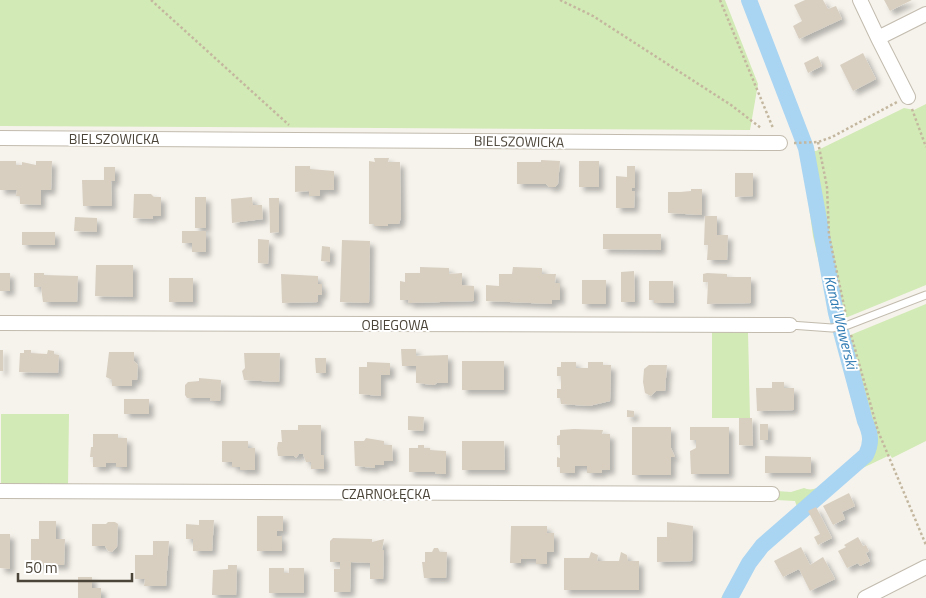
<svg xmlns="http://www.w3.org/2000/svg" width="926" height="598" font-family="'Titillium Web',sans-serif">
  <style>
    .green { fill: #d2eab5 }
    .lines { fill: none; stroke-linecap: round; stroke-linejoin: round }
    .canal { stroke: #a9d4f2; stroke-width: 16 }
    .building { fill: #d8cfc1; filter: url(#shadow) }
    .service-casing { stroke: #c2bbae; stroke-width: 9 }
    .minor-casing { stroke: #c2bbae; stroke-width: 16 }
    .path { stroke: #c4b79f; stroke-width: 2.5; stroke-dasharray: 2.5 2.5; stroke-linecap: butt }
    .service { stroke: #fff; stroke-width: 7 }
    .minor { stroke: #fff; stroke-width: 14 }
    .labels { text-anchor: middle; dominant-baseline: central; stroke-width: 4; stroke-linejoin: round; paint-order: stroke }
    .street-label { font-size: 14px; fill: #4b4439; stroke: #fff }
    .water-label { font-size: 15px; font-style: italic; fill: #2e7ab2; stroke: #fff }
  </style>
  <defs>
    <filter id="shadow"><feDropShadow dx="4.5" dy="4.5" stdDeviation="2.5" flood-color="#0004"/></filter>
  </defs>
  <rect width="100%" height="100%" fill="#f6f3ec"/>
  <path class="green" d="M0,0H725L758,84L750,130L0,126Z
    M926,104V285L833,323L813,236L804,170L799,151H816L904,108L914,110Z
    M926,304V441L892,458L890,455L850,474L808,511L759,558L735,598H721L758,542L797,507L795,501L776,500V491L791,492L804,488C822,497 851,460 863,447L866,439L863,425L835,333L846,330L848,336Z
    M712,332H748L750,418H712Z
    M1,414H69L68,485H1Z"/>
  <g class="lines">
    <path class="canal" d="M730,598L749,563L762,546L866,455C872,443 871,434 865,421L836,313L806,148L749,0"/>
  </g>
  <path class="building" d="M805,0H823L828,9L836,6L842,19L799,39L793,26L802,21L794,5Z
    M884,0H912L890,11Z
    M863,53L876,79L853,91L840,65Z
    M818,56L822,66L808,73L804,63Z
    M374,158H389L388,162H400L401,217L399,224H388V226H374V224H369V161L375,162Z
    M541,160L560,161L558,184L555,187H549L546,184H517V162H541Z
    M0,161H16V165H22V162L36,165V161H52L51,190H41V205L20,204V196H16L17,190H0Z
    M579,161H599V187H579Z
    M295,166H310V169L334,171V190H320V196H309V191L295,192Z
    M627,166H635V188H632V191H635L634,208H616V176L627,177Z
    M104,167H115V181H111L112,206H83L82,180H104Z
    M735,173H753V196L735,197Z
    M691,189H702V215L668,213V192H680L691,191Z
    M134,194H151L154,197H161V216H153V219L133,218Z
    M195,197H206V228H195Z
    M252,197L253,205H262L263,219L232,223L231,199Z
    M269,198H279V232L270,233Z
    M705,216H717V235H728L727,260H707L708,245H704Z
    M75,217L97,218V232L74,231Z
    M182,231H206V252H192V243H182Z
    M22,232H55V245H22Z
    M603,234H661V250L603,249Z
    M258,239L269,240L268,264L258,263Z
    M342,240L370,241L369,303L340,302Z
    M322,246L330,247V262L321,261Z
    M96,265H133V297L95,296Z
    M420,267L449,268V274L462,273V285L474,286V301L408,303L409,300H400V281L405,282V273H420Z
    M513,267L542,268V274H556L555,283H560V300H552V304L486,301V285L499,286V274H512Z
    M634,271L635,302H621V272Z
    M0,273H10V291H0Z
    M34,273H44V275L78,276L77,302H43L41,287H34Z
    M707,273L727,274V277H751V303L707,304L708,282H703V274Z
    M281,274L318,276V284H322V295H318V302L282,303Z
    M169,278H193V302H169Z
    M582,280H606V304H582Z
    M649,281H673L674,303H654V300H649Z
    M401,349H416V356L448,355V383H437L434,385L416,383V366H402Z
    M0,350H3V371H0Z
    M24,350H31V353L47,354L48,350L54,351V354L59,355L58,373L19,372L20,353H24Z
    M109,352H134V361L138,365L137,380H132V386H112V380L106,377Z
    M244,353H280L279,382L244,380L242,371L245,368Z
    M315,358H326V373H316Z
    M462,361H504V390H462Z
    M367,362L390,363V375H381V396L359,394V367H367Z
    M561,362H576V368H588V362H603V365H611L610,401L589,406L561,404L560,398H557V389H561V376H557V367H561Z
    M649,365H667L665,391H656L651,396L645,393L643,382L644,369Z
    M199,378L221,380L220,401H211L210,398H187L185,395V385L188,382L199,381Z
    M784,382V388H794V410L757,411L756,388H772V382Z
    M124,399H149V414H124Z
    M627,410L634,411V417H627Z
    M408,416L424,417L423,431L408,430Z
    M739,418H752L753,446L739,445Z
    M760,424H768V440H760Z
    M298,425H321V455H324V469H311V462H306L303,454H299L296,458L294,456H278L277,448L278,442H282L281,430H298Z
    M632,427H671V448L675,457H671V475H632Z
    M690,427H729V474H691L690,451L696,448V440H690Z
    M574,429L603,430L602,434H610V470H602V473H587V466H575V473H560V467H557V457L560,458V445H557V436L560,435V430Z
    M93,434H118V438H127V467H116V463H106V467H93V457H90L91,447H93Z
    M366,438L384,441V445H392L393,461H384V465H375V468L355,466L354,441H364Z
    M222,441H248V448H255V470H240V467H232V462H222Z
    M462,441H504L505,470H462Z
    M418,445H424V448H430V450L446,451V474H435L436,472H409V448H418Z
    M765,456L811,457V473H765Z
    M849,493L855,506L842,512L845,519L833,525L823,506Z
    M816,507L832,538L818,545L814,537L820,534L808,511Z
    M257,516H283V531H277V536H282V551H257Z
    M199,520H214L212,551H193V539H186V524L199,525Z
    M39,521H56V539H65L64,565H31V539H39Z
    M108,522H115L118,524L117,547L112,552L108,551L105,546H92V524H106Z
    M667,522L693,526L692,561L657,562V537H667Z
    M511,526H547V533H554V552H547V564H536V559H521V563H510Z
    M0,534H10V569L0,568Z
    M858,537L863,546L866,545L869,551L866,553L870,561L860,566L858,563L847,568L838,551L846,547L844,545Z
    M333,538L372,539V542L384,539L382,550H384L383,579H370V563L351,562L350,592H334V569H340V562H330V541Z
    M153,541H169L166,586H144L145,579H135V555H153Z
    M801,547L810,565L823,557L835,579L810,591L799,569L783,577L774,561Z
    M434,548H438L440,552H447L446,578H424L422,562H425V552H432Z
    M591,552L598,555L597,561H619L621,552L627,555L628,561H639V590H564V558H589Z
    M228,565H237L236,595H212L213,570L228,569Z
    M269,568H284V573H289V568H304V593H269Z
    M78,577H92V588H101V598H78Z"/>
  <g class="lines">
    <defs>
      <path id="service" d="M790,325L832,328L848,325L926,295"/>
      <path id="minor" d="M860,0L878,38
        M908,97L878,38L926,14
        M0,138L780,143
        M0,323L790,325
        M0,491L772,494
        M865,598L926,567"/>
    </defs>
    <use href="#service" class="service-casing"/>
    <use href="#minor" class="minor-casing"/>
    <path class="path" d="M151,0L289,125
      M560,0L593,16L731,105L761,128
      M720,0L773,128
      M912,109L926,147
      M818,142L827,187L829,235L846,315
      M794,143L818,142L832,137L897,102
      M851,335L878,431L926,545"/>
    <use href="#service" class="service"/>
    <use href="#minor" class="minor"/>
  </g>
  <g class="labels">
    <g class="street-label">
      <text x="114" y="138">BIELSZOWICKA</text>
      <text transform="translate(519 141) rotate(1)">BIELSZOWICKA</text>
      <text x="395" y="324">OBIEGOWA</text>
      <text x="386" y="493">CZARNOŁĘCKA</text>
    </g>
    <g class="water-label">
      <text transform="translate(841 322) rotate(76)">Kanał Wawerski</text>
    </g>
  </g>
  <path d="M18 573v8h114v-8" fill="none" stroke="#4b4439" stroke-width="2.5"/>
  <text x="25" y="573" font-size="15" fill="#4b4439" stroke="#ffffff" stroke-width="4" paint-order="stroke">50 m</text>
</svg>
